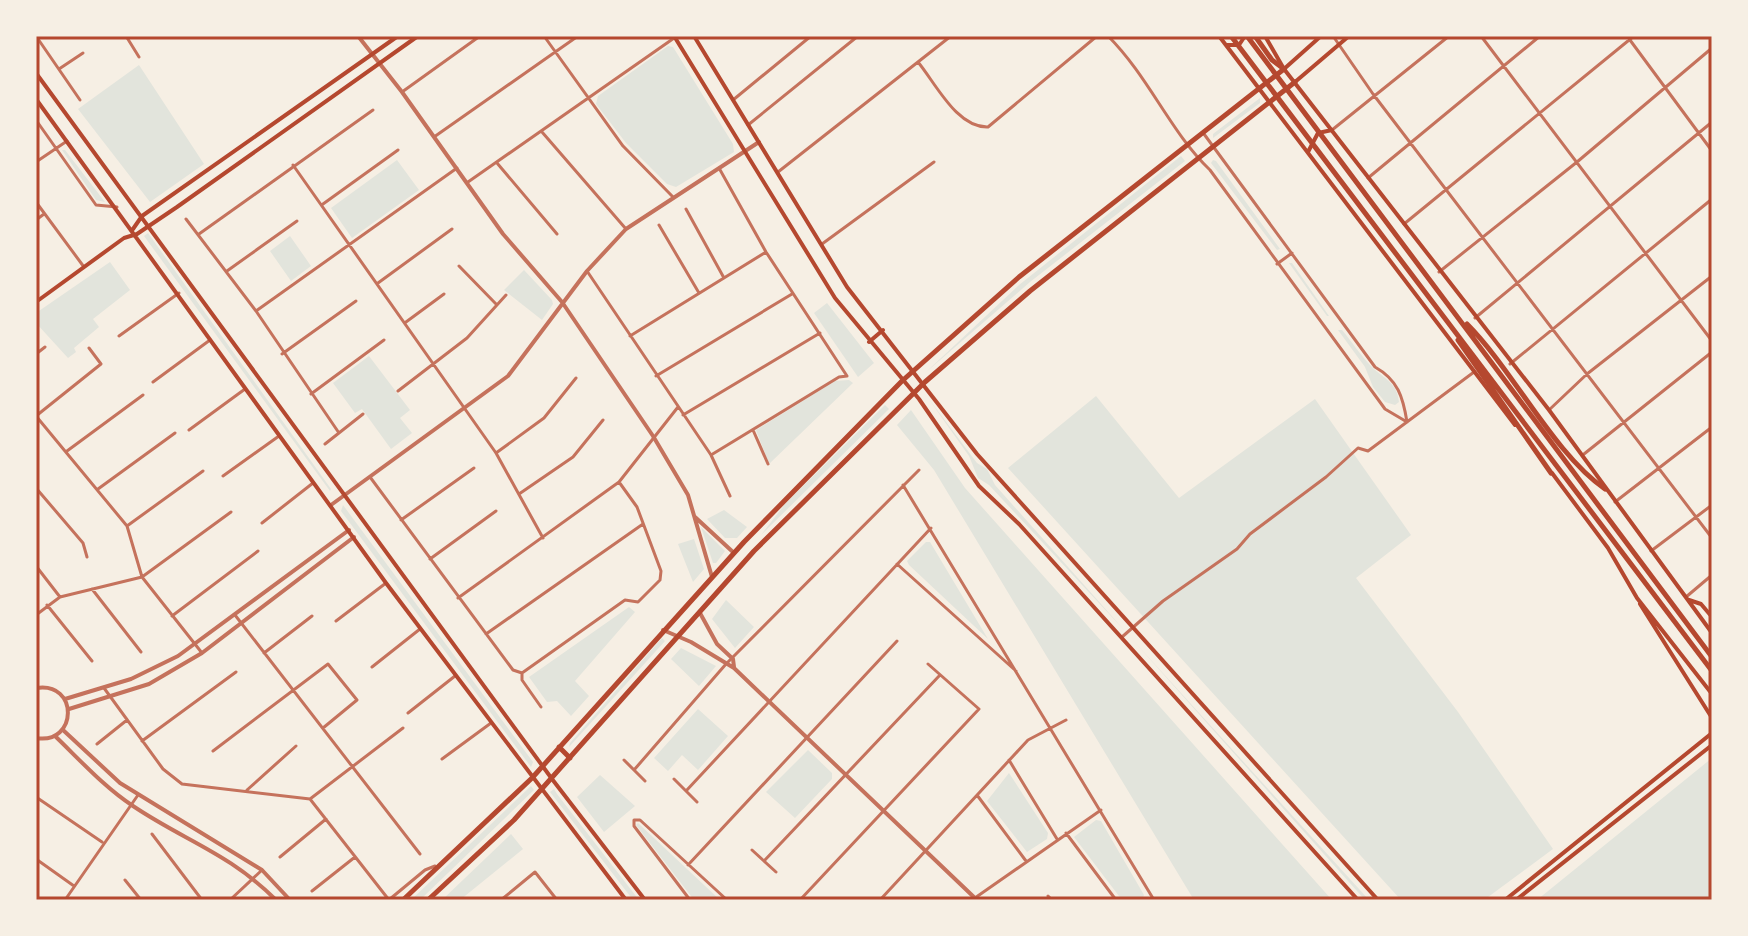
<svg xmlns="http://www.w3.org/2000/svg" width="1748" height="936" font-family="'Nunito Sans',sans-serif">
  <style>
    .green { fill: #e2e4dc }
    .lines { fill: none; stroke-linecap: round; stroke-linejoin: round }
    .minor { stroke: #c5725c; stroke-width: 3 }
    .tertiary { stroke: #c5725c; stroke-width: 4 }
    .secondary { stroke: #b5482f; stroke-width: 4 }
    .primary { stroke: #b5482f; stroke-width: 5 }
    .trunk { stroke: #b5482f; stroke-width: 5 }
    .neatline { fill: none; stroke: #b5482f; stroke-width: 3 }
  </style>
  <rect width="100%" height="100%" fill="#f6efe4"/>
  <path class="green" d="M668,46L673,47L733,144L734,152L676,187L667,184L626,143L596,104L598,96Z
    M139,65L204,164L150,202L78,109Z
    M1260,98V103L1213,138V134Z
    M62,150H65L105,202L96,200Z
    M1181,156L1185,161L1030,282L925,373L1019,285Z
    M397,160L419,190L352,238L331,208Z
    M1213,160L1216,161L1280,249L1277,250L1211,163Z
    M148,233L331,489L330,491L144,236Z
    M290,236L311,266L291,281L270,251Z
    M110,262L130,290L93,319L99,327L74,348L76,352L68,358L36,323V313Z
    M1289,263H1292L1329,316H1327Z
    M524,270L552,300L553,304L542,320L504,290Z
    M827,303L874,363L858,377L814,313Z
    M1338,330H1342C1352,342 1361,356 1372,367C1384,379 1397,382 1399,402L1395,405L1385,402L1373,387L1365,367Z
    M369,356L410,410L400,418L412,433L391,449L362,409L355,413L333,383Z
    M849,380L853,383L769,464L756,430L835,381Z
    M1096,396L1179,498L1315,399L1411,535L1356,578L1458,712L1553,849L1484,900H1401L1008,468Z
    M928,398L977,463L987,469L995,485L1125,631L989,485L978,478L969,456Z
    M885,405L889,409L761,535L785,504Z
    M911,410L965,488L1332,900H1194L934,470L897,425Z
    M343,505L533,762L531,767L341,511Z
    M724,510L747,527L737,538H725L707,519Z
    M701,527L725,551L716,563H713Z
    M694,539L704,569L693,582L678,544Z
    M926,542H930L988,639L909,565L907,561Z
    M726,600L754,627L735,648L712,619Z
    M629,607L635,612L575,681L589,696L571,716L557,701L547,702L529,677Z
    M662,638L665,641L569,747L570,743Z
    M1131,638L1369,900H1365Z
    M681,648L716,666L699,686L671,659Z
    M698,709L728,736L698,770L682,755L668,771L654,758Z
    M808,750L832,773V779L795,818L766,792Z
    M1712,758V900H1537Z
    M1009,773L1048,833L1047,839L1027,852L987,801Z
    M600,775L635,806L604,832L577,797Z
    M531,786L534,790L420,900H411Z
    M554,789L557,794L639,900H633L550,792Z
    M1096,820L1101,821L1144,895L1142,900H1122L1074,837Z
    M638,823L720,900H694L636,825Z
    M511,834L523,849L460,900H442Z"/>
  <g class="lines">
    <path class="minor" d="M36,36L80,100
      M126,36L139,57
      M544,36L623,146L673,197
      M1108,36C1149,77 1171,133 1210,170L1377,398L1385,409L1407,422
      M1333,36L1373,94L1712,538
      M1481,36L1712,341
      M1627,36L1712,151
      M918,62C936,84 957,128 988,127L1097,36
      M59,69L83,53
      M402,92L480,36
      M733,100L811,36
      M36,120L96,205L117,207
      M748,125L858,36
      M1332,130L1449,36
      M542,132L626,229
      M1204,134L1375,367C1398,380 1403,397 1407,422
      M434,137L578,36
      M36,162L67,141
      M497,163L557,234
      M293,165L496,453L543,538
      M778,172L951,36
      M1368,178L1540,36
      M468,182L677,36
      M36,202L84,267
      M323,204L398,150
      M686,209L724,278
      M186,219L256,311L339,433
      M36,220L44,214
      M1404,224L1634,36
      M659,225L699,293
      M199,234L373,110
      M822,244L934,162
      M1277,264L1292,253
      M459,266L497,305
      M227,271L297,221
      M587,271L711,455L730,496
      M1439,272L1577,162L1712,48
      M378,283L452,229
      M256,311L457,168
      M1475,318L1712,122
      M406,322L444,294
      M119,336L179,293
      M630,336L766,252
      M36,354L45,347
      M282,354L356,301
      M1510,364L1712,199
      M656,376L792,294
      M153,382L210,340
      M398,391L467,338L506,295
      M311,394L384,340
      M1549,410L1587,374L1712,276
      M683,415L820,333
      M36,416L127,526L142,577L202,653
      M36,416L101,364L89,348
      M189,430L245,389
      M753,430L768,464
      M325,444L363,414
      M67,451L143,395
      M496,453L544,418L576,378
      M1584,454L1712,352
      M711,455L839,377L847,376L766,252L719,168
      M223,476L279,436
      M370,477L513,670L522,673V680L541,707
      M903,485L1154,900
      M36,488L83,543L87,557
      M98,489L175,433
      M519,494L573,457L603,420
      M1615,502L1712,427
      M401,520L474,468
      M262,523L313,483
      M127,526L203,471
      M1651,551L1712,505
      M430,559L496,511
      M897,564L1016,671
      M36,566L60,597
      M92,589L141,652
      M1686,597L1712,575
      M458,598L619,482L678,407
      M47,605L92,661
      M36,615L60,597L142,577L231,512
      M235,615L420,854
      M172,616L258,551
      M336,621L386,583
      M486,634L643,524
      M1122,637L1163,601L1237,549L1250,534L1326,477L1358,448L1368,451L1474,372
      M264,653L312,616
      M372,667L420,629
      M522,673L625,600L638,602L660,580L661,571L637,507L619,482
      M104,688L163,769L182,784L310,799L389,900
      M408,713L455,676
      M142,741L236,672
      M97,744L127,720
      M213,751L328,664L357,700L323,728
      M442,759L491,723
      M624,760L645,781
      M1009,760L1057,839
      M634,770L726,664L919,470
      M674,779L697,802
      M247,790L296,746
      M686,791L931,528
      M977,795L1026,861
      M36,797L102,842
      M310,799L403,728
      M634,820H640L727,900
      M634,820V826L690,900
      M1066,833L1116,900
      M152,834L202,900
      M752,850L776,872
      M280,857L326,819
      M36,859L74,886
      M764,861L940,675
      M688,865L897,641
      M125,880L141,900
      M312,891L355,857
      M1048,896L1052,900
      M390,899L425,870L435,866
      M65,900L138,795
      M230,900L262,870
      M501,900L535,872L557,900
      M800,900L979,709L928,664
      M880,900L1028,740L1066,720
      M972,900L1101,810"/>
    <path class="tertiary" d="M358,36L402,92L503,234L562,302L653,436L688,495L712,577
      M331,505L508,376L587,271L626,229L759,142
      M695,517L734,553
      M700,613L717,644L733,659L734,667
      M663,630L691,642L734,668L977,900
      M36,688C79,681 78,745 36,738
      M65,699L131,679L178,656L349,530
      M69,709L149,684L202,653L354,537
      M63,730L120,783L262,870L290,900
      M55,736C80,760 104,787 133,806C185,841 229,853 276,900"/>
    <path class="secondary" d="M674,36L835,298L919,399L979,486L1019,524L1358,900
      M694,36L847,287L977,454L1378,900
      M1219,36L1515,425
      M1265,36L1284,69L1549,410L1712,633
      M1226,45H1239L1245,36
      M1284,69L1321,36
      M36,73L552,779L645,900
      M1295,82L1349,36
      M36,99L386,583L626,900
      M1308,152L1318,133L1332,130
      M133,229L142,216L398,36
      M36,302L124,238L137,234L177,207L418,36
      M869,342L883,330
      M1552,473L1608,548L1637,598L1712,694
      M1689,600L1701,604L1712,617
      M1640,604L1712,718
      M1505,900L1712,733
      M1516,900L1712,745"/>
    <path class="primary" d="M559,747L570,758
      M403,900L532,778L744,542L902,381L1019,277L1284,69
      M428,900L514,820L754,551L925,382L1030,291L1295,82"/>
    <path class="trunk" d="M1231,36L1712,671
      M1247,36L1712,657
      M1255,36L1272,60L1284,69
      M1467,324C1513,370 1554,454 1605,489
      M1458,340L1551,473"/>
  </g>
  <rect width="1748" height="936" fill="none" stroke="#f6efe4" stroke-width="76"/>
  <rect x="38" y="38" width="1672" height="860" class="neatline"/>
</svg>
